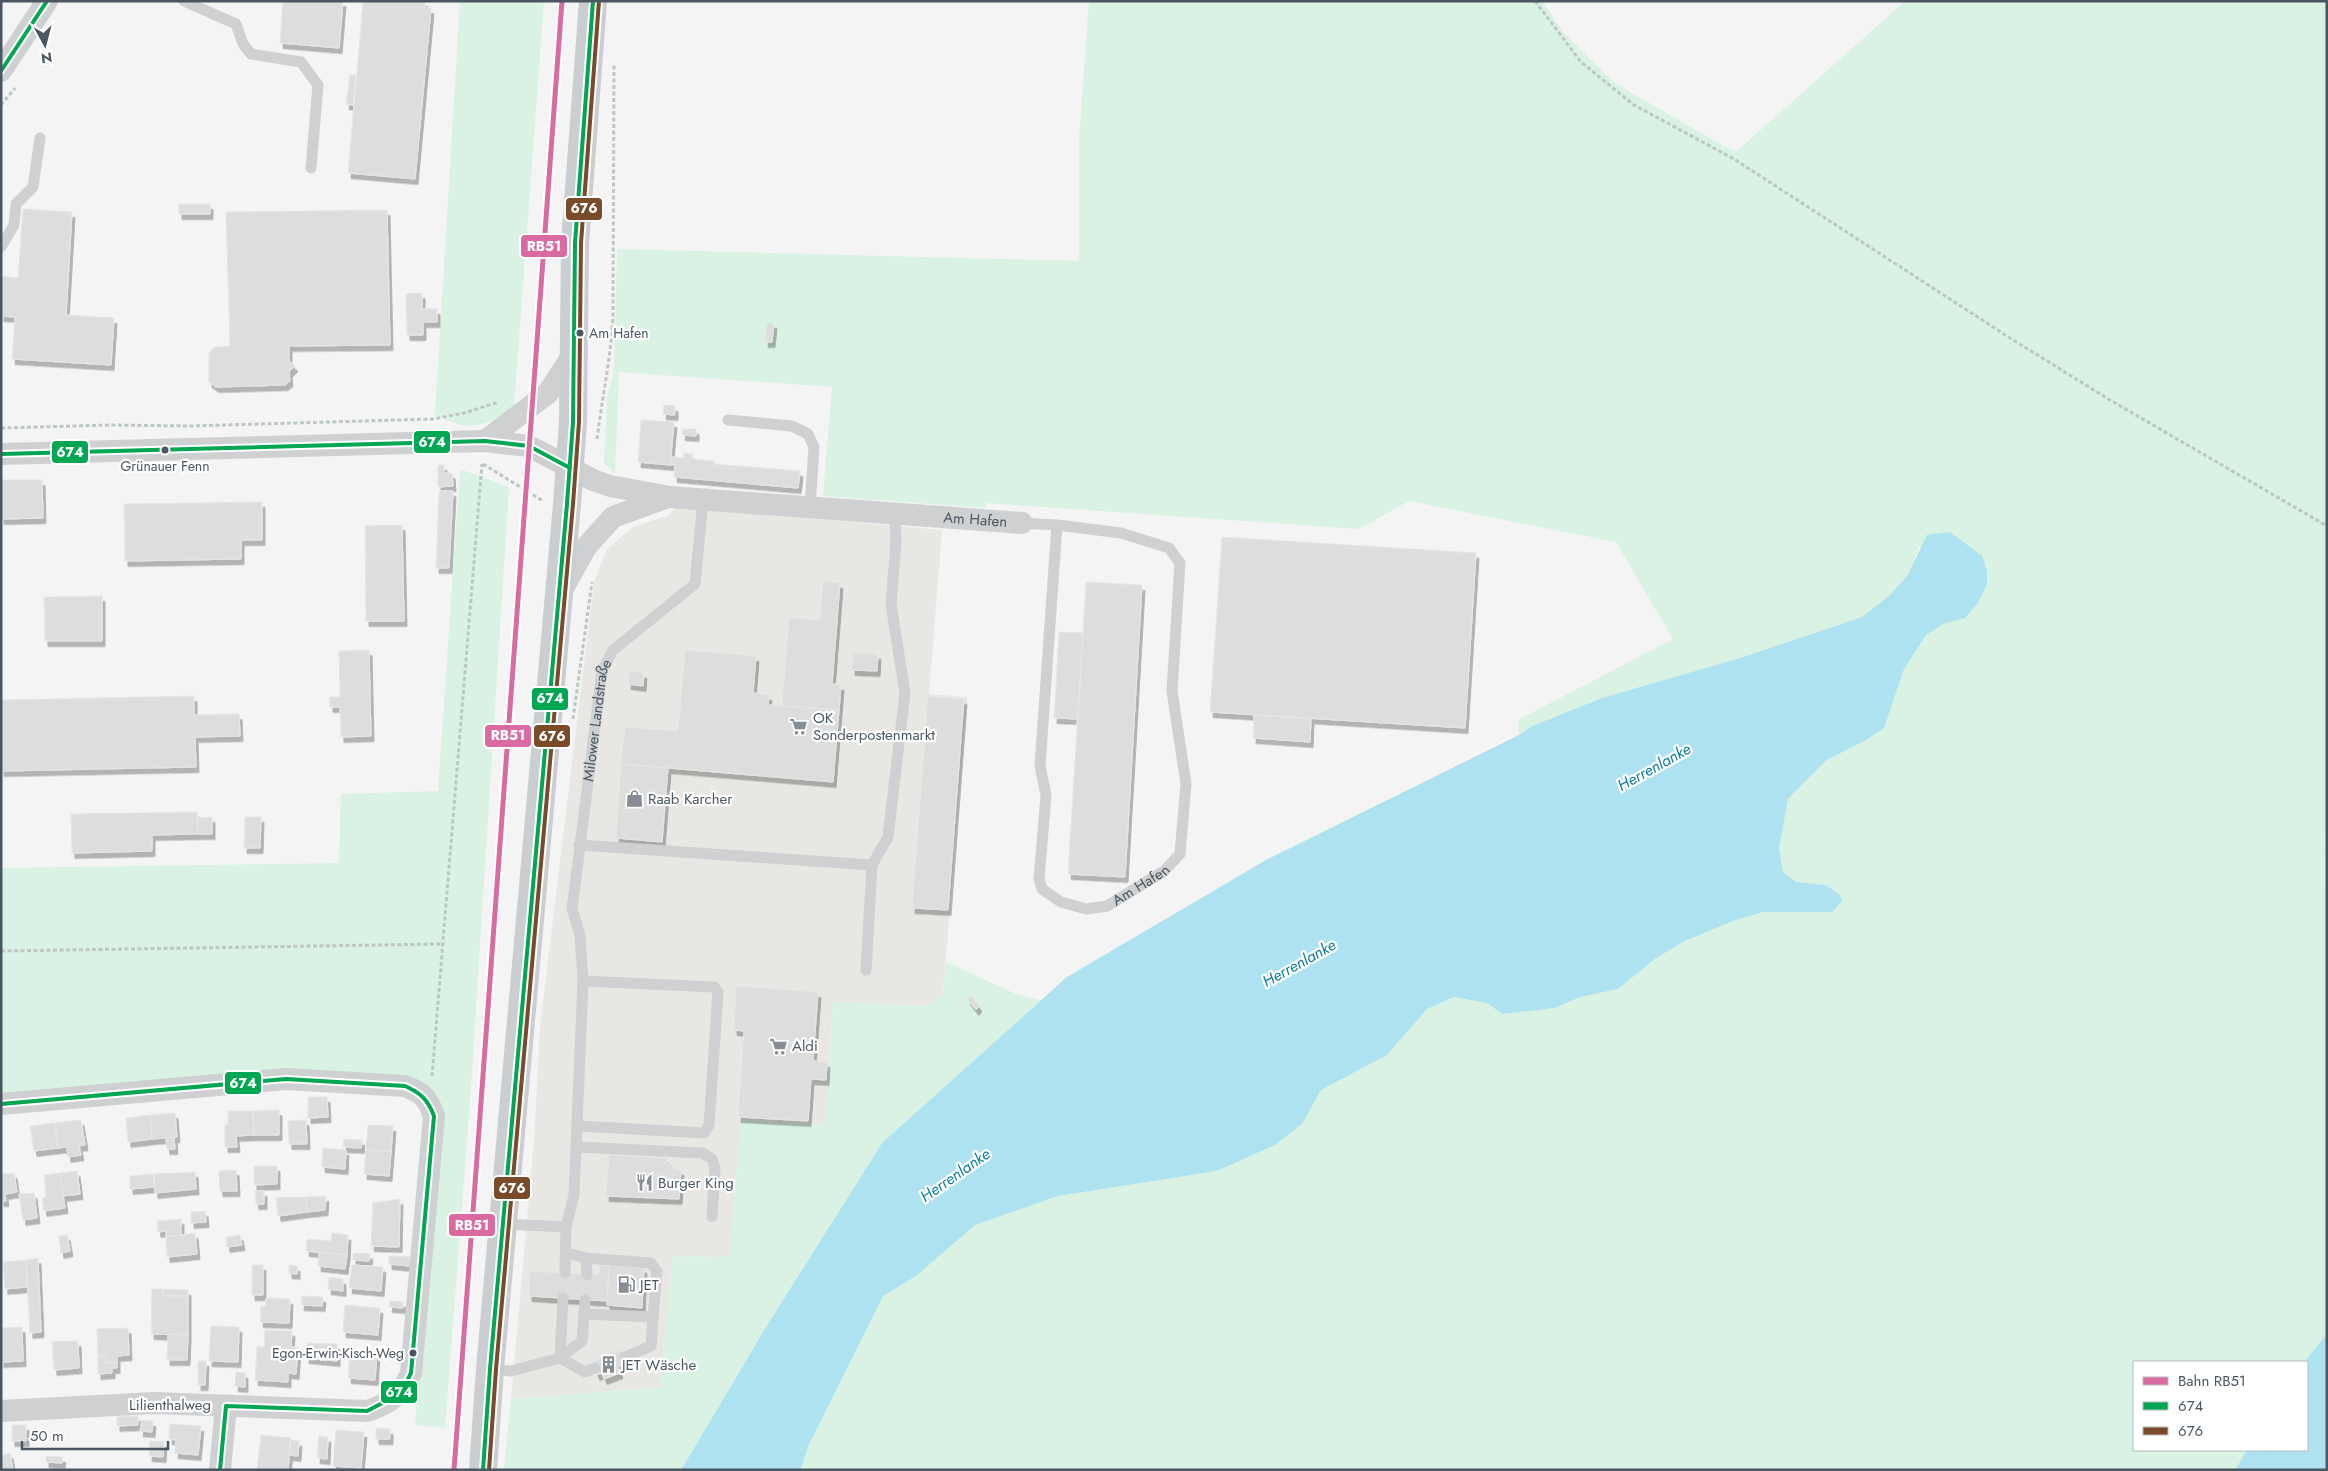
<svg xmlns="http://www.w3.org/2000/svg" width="2328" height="1471" font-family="Jost,sans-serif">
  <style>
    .commercial { fill: #e8e7e3 }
    .green { fill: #d9f2e3 }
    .water { fill: #aee2f0 }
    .building { fill: #ddddde; stroke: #e5e6e7; filter: url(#shadow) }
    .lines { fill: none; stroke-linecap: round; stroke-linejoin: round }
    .path { stroke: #bcc7c4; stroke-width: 3; stroke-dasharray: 4 2.5; stroke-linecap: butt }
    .service { stroke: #ced0d2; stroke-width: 11 }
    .minor { stroke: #ced0d2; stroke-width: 22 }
    .primary { stroke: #caced1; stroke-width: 28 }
    .bus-1-casing { stroke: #fff; stroke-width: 8 }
    .bus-2-casing { stroke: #fff; stroke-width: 8 }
    .bus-1 { stroke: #00a651; stroke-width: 4 }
    .bus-2 { stroke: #7a4b2a; stroke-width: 4 }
    .rail-1-casing { stroke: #fff; stroke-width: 9 }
    .rail-1 { stroke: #da6ba2; stroke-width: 5 }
    .bus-dot { fill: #4a5661; stroke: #fff; stroke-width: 2 }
    .labels { text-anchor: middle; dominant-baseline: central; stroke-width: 4.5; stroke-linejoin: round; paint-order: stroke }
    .bus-label { font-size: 14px; fill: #4a5661; stroke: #fff; text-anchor: start }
    .street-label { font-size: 15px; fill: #4a5661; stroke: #fff }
    .poi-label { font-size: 15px; fill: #4a5661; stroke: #fff; text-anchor: start }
    .water-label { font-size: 16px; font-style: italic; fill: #0c7c9b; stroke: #fff }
    .line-badge { stroke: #fff; stroke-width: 2 }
    .badge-label { font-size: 14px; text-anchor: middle; font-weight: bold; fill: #fff }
  </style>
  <defs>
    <filter id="shadow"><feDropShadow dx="3" dy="5.5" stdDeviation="0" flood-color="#0004"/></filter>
  </defs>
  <rect width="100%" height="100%" fill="#f4f4f4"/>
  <path class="commercial" d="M678,506L942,530L929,694L967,697L943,994L929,1006L833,1002L825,1124L741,1120L729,1257L673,1256L659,1387L511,1399L534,1141L540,1027L594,582L607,549L633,527L667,516Z"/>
  <path class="green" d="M460,1H544L514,407C501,418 479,428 461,425C453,423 443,418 435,415Z
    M1089,1H1542L1564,33L1613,82L1729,149L1737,151L1905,1H2327V837L2325,839C2328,857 2323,873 2327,890V1334L2304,1362H2134V1450H2247L2235,1470H800L809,1445L883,1296L916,1276L975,1225L1058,1196L1217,1171L1275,1145L1302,1124L1321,1090L1387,1055L1427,1009L1454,997L1487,1003L1502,1014L1555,1008L1580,997L1618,989L1656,958L1685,941L1733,921L1763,912H1832L1841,901L1826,885L1796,882L1783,872L1779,849L1788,799L1827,760L1866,740L1883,728L1904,669L1926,634L1943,624L1965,618L1978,603L1987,584V571L1919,547L1907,576L1890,595L1862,617L1740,658L1602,698L1532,726L1519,735L1518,720L1673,639L1616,542L1409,501L1359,529L987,503L985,508L823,496L832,387L619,372L615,474L604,463L607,399L614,372L617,249L1079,261V141Z
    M460,469L509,487L471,1087L445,1428L415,1425L441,1120L424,1085L1,1098V868L339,863L341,794L438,791Z
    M946,962L1016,994L1041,1000L882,1143L763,1332L681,1470H504L511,1399L659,1387L673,1256L729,1257L741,1120L825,1124L833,1002L929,1006L943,994Z"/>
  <path class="water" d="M1950,532L1982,556L1987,571V584L1978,603L1965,618L1943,624L1926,635L1904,669L1884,728L1866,740L1827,760L1788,799L1779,849L1783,872L1796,882L1826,885L1840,895L1842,901L1832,912H1763L1733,921L1685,941L1656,958L1618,989L1580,997L1555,1008L1502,1014L1487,1003L1454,997L1427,1009L1387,1055L1321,1090L1302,1124L1275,1145L1217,1171L1058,1196L975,1225L916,1276L883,1296L809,1445L800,1470H681L763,1332L882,1143L1067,977L1266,860L1519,735L1532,726L1602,698L1740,658L1862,617L1890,595L1907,576L1927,535Z
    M2327,1334V1470H2235L2247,1450H2307V1362H2304Z"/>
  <path class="building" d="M283,1H343L339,48L280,43Z
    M371,1H425V8H431L415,179L348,173L363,2Z
    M350,75H356L353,105L346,104Z
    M179,204H210V214H179Z
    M23,209L72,212L66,315L114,318L111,365L12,359L15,317L1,316V276L18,278Z
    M387,210L390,345L289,346V361L295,366L289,372L290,381L285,385L216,387L209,382V353L215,347L230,346L226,212Z
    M422,293V309H437V322H423V335H407L406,294Z
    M767,323H774L772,342H765Z
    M664,405L675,406V415L663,414Z
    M641,420L674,422L670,465L638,462Z
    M683,429H696V436L682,435Z
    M684,453L693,454L692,459L714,461V464L800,471L798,488L674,477L675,465H670L671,457L683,458Z
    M438,465H444V473H452L453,486L438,487Z
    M1,480H42L43,518L1,519Z
    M439,491H453L449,568H436Z
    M262,502V540H241V559L125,561L124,504Z
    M402,525L404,621H366L365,526Z
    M1222,537L1476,553L1465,728L1210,712Z
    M823,581L840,583L832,684L841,685L839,710L782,706L789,618L820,620Z
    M1086,582L1142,585L1125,877L1068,874Z
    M102,596V641H45L44,597Z
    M1059,632L1083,633L1078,719L1054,718Z
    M369,650L371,736L341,737L340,707H330V697H340L339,651Z
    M685,650L756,656L753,693L769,695L768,705L839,710L833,782L621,764L625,727L678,731Z
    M853,653L878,654L877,671L852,670Z
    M629,671L644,673L643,686L628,684Z
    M194,696V715L239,714L240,736L195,737L196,767L1,771V700Z
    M928,696L964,699L948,910L912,908Z
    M1254,715L1311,719L1310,742L1253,738Z
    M621,764L668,768L662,842L616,838Z
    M197,812L198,834L152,835V851L72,853L71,814Z
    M212,817V834H198L197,818Z
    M245,817H261L260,848H244Z
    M736,986L818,992L813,1061L827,1062L826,1080L811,1079L808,1121L738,1117L744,1031L734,1030Z
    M971,996L979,1006L976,1010L967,999Z
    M308,1097H327L328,1117L308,1118Z
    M279,1110V1135H254L253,1111Z
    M228,1111H253L254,1135L236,1136L237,1147H225V1125H228Z
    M175,1113L177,1137L152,1139L150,1115Z
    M150,1115L152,1139L128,1142L126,1118Z
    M81,1120L85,1145L79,1146L81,1155L68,1157L67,1147L58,1148L55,1123Z
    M306,1120L307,1144H289L288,1121Z
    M55,1123L58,1148L34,1151L30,1126Z
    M368,1125L393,1126L391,1152L366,1150Z
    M174,1137L175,1149H167L166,1138Z
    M344,1139L362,1140L361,1148L343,1147Z
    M323,1148L346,1150L345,1169L322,1167Z
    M366,1150L391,1152L389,1176L364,1174Z
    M609,1155L667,1158L666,1164H673V1169L681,1170L679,1199L606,1196Z
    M254,1166H277V1184L254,1185Z
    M236,1170L237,1191H220L219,1171Z
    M77,1171L80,1194L63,1196L60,1173Z
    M195,1172L196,1189L155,1193L154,1174Z
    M14,1173L17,1192L5,1194L6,1201H1V1174Z
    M60,1173L65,1208L44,1211L42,1198L46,1197L44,1175Z
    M154,1174V1187L130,1189V1176Z
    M255,1191H264V1204H256Z
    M34,1193L37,1218L23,1220L19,1194Z
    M326,1196L325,1210L307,1212L306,1197Z
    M306,1197L307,1212L278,1216L276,1198Z
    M400,1199L399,1247L371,1246L373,1203Z
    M205,1211L206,1222L191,1223V1212Z
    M181,1219V1235L166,1237V1231L158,1232L157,1221Z
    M195,1233L197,1254L167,1257L166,1237Z
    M332,1233L348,1235L347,1255L306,1251L307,1239L331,1241Z
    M67,1235L70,1251L61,1253L59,1236Z
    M240,1235L242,1245L227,1247L226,1237Z
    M319,1252L347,1255L345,1269L318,1266Z
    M353,1253L370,1254L369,1261L353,1260Z
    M389,1256L410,1257V1266L389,1264Z
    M38,1258L41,1332L30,1333L26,1260Z
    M26,1260L27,1287L5,1289L3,1262Z
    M252,1265H263V1295H252Z
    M289,1265L297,1266V1274L289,1273Z
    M352,1265L383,1267L381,1291L349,1288Z
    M600,1265H609L607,1301L529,1296L530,1271L599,1275Z
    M609,1265L644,1268L642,1308L607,1305Z
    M329,1277L343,1279V1291L328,1289Z
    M152,1289H163V1296H188V1335L151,1334Z
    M163,1289L188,1290V1296H163Z
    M302,1296L323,1297L322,1306L301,1305Z
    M266,1298L290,1299L289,1323L260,1322L261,1306H266Z
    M390,1301L403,1302V1308L389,1307Z
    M345,1305L380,1308L378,1335L343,1332Z
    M211,1326L239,1327L238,1362L209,1361Z
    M22,1327L23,1361L1,1362V1328Z
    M128,1328L129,1355L117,1356V1363H106V1356H98L97,1329Z
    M265,1330L292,1331L291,1347H298L296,1374L288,1373V1382L255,1380L257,1346L264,1347Z
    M168,1334L188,1335L187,1360H167Z
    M78,1341L79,1368L54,1370L52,1342Z
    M307,1343L337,1344V1361L306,1358Z
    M350,1350L377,1352L375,1380L348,1378Z
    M622,1350L627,1363L618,1367L620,1373L604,1379L602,1373L597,1375L592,1362Z
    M98,1356H106V1363H117V1368H112V1373L98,1374Z
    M198,1361H206L205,1385H198Z
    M236,1372L245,1373V1387L235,1386Z
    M138,1416V1425L117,1426V1417Z
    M142,1420L153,1421L152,1432L140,1431Z
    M170,1424L201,1426L198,1455L175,1453L176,1440L169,1439Z
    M12,1425H26V1441H12Z
    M376,1428L390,1429V1439H376Z
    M336,1430L364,1432L361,1468L333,1466Z
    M261,1435L291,1438L288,1470H257Z
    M319,1436L328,1437L327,1459L317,1458Z
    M290,1440L299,1441L298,1456L289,1455Z
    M150,1441L164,1442L163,1457L149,1456Z
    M10,1453L13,1470H1V1456Z
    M46,1456L63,1457L62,1463L46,1462Z"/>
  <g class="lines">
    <path class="path" d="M1535,1L1581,62L1634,105L1734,159L2010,338L2110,400L2327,526
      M1,105L15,88
      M1,428L110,425L191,426L433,419L464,413L499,402
      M597,439C602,398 611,358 613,316L614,64
      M483,464L543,501
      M573,719L592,582
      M1,951L441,944
      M432,1076L482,464"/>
    <g class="service">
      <path d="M184,1L236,24L243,44L251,54L301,62L318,85L311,168"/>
      <path d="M1,247L14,225L16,204L33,187L40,138"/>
      <path d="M728,420L792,426L808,434L814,447L810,507"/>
      <path id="s1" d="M1022,523L1057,525L1040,766L1046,795L1039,879L1042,889L1061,902L1086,909L1107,906L1164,871L1180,854L1186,784L1172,691L1180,563L1169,548L1121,533L1057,525"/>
      <path d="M579,845L872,865"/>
      <path d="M866,970L872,865L888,837L905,693L891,604L896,543L895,515"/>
      <path d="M578,1126L704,1133L709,1125L718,992L714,987L583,981"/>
      <path d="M577,1147L703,1153L712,1159L715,1168L712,1217"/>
      <path id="s2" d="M503,1224L566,1227L574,1195L583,981L580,935L572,909L602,671L613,650L695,584L703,500"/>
      <path d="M567,1253L586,1258L651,1263L657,1272L653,1317L584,1314L582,1341L560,1358L585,1372L595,1368"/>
      <path d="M586,1258L587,1275"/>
      <path d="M565,1273L566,1227"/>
      <path d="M584,1314L585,1300"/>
      <path d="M625,1357L651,1346L653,1317"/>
      <path d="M490,1369L511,1371L560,1358L563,1298"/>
    </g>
    <g class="minor">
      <path d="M1,71L47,1"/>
      <path d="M485,441L548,393L574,353"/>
      <path id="s3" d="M1,454L485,441L529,446L593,480L610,486L670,497L1022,523"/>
      <path d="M561,592L586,547L613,517L668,497"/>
      <path d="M1,1104L286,1079L405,1086C423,1093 427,1097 434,1116L411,1373C402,1394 390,1404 367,1411L154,1403L1,1411"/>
      <path d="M220,1470L226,1406"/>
    </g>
    <path class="primary" d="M483,1470L490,1369L567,504L573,422L575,243L593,1"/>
    <defs>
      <path id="bus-1" d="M1,71L47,1
        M1,454L485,441L529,446L570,468
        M1,1104L286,1079L405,1086C421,1093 428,1100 434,1116L411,1373L404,1387L394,1397L367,1411L226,1406L220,1470
        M483,1470L490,1369L567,504L573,422L575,243L593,1"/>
      <path id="bus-2" d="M489,1470L496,1369L573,504L579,422L581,243L599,1"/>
    </defs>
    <use href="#bus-1" class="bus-1-casing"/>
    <use href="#bus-2" class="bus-2-casing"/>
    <use href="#bus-1" class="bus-1"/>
    <use href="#bus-2" class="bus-2"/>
    <defs>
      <path id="rail-1" d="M454,1470L562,1"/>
    </defs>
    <use href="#rail-1" class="rail-1-casing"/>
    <use href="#rail-1" class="rail-1"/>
  </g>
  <defs>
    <symbol id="supermarket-bare" viewBox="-9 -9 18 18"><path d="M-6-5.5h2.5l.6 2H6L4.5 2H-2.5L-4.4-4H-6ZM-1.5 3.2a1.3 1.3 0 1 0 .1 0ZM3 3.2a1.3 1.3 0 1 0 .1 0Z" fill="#868d94" stroke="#fff" stroke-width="2.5" paint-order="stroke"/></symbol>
    <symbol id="shop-bare" viewBox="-9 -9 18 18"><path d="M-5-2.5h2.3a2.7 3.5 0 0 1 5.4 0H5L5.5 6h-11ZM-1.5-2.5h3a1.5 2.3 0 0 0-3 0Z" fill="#868d94" stroke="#fff" stroke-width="2.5" paint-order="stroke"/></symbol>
    <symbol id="restaurant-bare" viewBox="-9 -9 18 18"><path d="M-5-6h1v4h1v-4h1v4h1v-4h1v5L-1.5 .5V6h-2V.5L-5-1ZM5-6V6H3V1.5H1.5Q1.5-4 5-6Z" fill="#868d94" stroke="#fff" stroke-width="2.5" paint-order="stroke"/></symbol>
    <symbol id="fuel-bare" viewBox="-9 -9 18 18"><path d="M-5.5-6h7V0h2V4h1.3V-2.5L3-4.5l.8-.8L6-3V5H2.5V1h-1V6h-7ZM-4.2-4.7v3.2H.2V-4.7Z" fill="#868d94" stroke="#fff" stroke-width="2.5" paint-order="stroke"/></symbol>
    <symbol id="building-bare" viewBox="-9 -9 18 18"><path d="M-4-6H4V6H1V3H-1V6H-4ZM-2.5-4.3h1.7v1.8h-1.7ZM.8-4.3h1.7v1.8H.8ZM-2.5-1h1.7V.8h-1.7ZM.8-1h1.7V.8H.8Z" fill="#868d94" stroke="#fff" stroke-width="2.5" paint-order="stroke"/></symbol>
  </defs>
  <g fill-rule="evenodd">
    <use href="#supermarket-bare" x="786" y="714" width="25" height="25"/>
    <use href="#shop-bare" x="622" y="786" width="25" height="25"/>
    <use href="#supermarket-bare" x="766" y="1034" width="25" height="25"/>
    <use href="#restaurant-bare" x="632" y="1170" width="25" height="25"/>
    <use href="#fuel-bare" x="614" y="1272" width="25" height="25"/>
    <use href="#building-bare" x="596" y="1352" width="25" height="25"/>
  </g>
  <g class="bus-dot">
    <circle cx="580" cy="333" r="4.5"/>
    <circle cx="165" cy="450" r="4.5"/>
    <circle cx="413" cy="1353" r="4.5"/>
  </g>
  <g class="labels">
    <g class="bus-label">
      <text x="589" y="333">Am Hafen</text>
      <text x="165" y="466" text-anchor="middle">Grünauer Fenn</text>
      <text x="404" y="1353" text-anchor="end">Egon-Erwin-Kisch-Weg</text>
    </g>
    <g class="street-label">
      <text stroke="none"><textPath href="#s3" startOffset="986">Am Hafen</textPath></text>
      <text stroke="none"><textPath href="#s2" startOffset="574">Milower Landstraße</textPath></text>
      <text stroke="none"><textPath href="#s1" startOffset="511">Am Hafen</textPath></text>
      <text x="170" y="1405">Lilienthalweg</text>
    </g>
    <g class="poi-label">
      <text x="813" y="718">OK<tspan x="813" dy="17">Sonderpostenmarkt</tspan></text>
      <text x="648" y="799">Raab Karcher</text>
      <text x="792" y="1046">Aldi</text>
      <text x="658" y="1183">Burger King</text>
      <text x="640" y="1285">JET</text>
      <text x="622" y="1365">JET Wäsche</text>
    </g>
    <g class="water-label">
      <text transform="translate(1654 767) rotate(-29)">Herrenlanke</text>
      <text transform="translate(1299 963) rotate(-29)">Herrenlanke</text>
      <text transform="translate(955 1175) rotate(-35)">Herrenlanke</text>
    </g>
  </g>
  <g class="line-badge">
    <rect x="565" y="197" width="38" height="24" rx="5" fill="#7a4b2a"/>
    <rect x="520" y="234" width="48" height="24" rx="5" fill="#da6ba2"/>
    <rect x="413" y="430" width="38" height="24" rx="5" fill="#00a651"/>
    <rect x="51" y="440" width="38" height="24" rx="5" fill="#00a651"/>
    <rect x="531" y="687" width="38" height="24" rx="5" fill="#00a651"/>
    <rect x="484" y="724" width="48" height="24" rx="5" fill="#da6ba2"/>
    <rect x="533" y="724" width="38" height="24" rx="5" fill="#7a4b2a"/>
    <rect x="224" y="1071" width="38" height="24" rx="5" fill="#00a651"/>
    <rect x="493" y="1176" width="38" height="24" rx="5" fill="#7a4b2a"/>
    <rect x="448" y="1213" width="48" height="24" rx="5" fill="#da6ba2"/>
    <rect x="380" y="1380" width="38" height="24" rx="5" fill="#00a651"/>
  </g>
  <g class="badge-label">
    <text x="584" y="213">676</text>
    <text x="544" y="251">RB51</text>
    <text x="432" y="447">674</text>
    <text x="70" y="457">674</text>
    <text x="550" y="703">674</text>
    <text x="508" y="740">RB51</text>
    <text x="552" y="741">676</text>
    <text x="243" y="1088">674</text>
    <text x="512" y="1193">676</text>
    <text x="472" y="1230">RB51</text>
    <text x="399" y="1397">674</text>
  </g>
  <rect width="2328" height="1471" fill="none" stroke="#4a5661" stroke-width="5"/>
  <rect x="2133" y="1361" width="175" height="90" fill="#ffffff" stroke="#b7bbc0"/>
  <rect x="2143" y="1377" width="25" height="8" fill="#da6ba2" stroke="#b7bbc0"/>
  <text x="2178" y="1386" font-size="15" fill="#4a5661">Bahn RB51</text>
  <rect x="2143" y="1402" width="25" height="8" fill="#00a651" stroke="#b7bbc0"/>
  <text x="2178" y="1411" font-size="15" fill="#4a5661">674</text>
  <rect x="2143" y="1427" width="25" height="8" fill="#7a4b2a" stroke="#b7bbc0"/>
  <text x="2178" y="1436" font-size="15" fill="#4a5661">676</text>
  <g transform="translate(45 45) rotate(173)" stroke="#ffffff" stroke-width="4" paint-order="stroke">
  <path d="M0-4L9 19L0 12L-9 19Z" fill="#4a5661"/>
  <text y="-8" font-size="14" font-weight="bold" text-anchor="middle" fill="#4a5661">N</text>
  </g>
  <path d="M22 1441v8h146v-8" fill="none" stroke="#4a5661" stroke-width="2.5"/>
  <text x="30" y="1441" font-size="15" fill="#4a5661" stroke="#ffffff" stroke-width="4" paint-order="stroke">50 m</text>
</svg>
